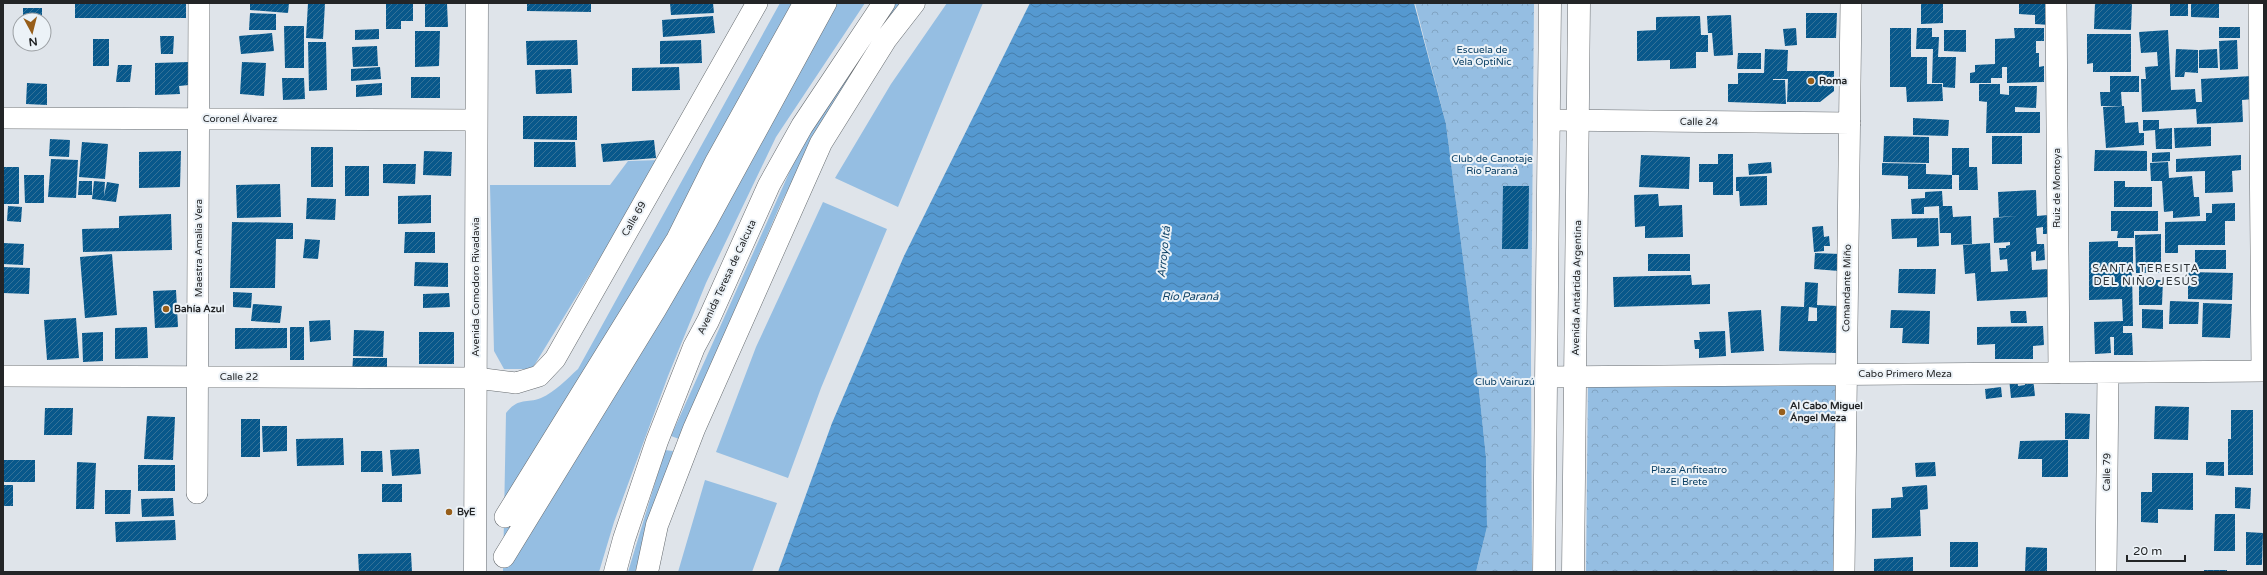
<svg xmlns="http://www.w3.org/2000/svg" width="2267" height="575" font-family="'Varela Round',sans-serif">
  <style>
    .grass { fill: #95bee2 }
    .park { fill: url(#park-crowns) }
    .water { fill: url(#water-waves) }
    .building { fill: url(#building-hatch); fill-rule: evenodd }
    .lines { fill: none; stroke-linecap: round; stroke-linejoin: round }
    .minor-casing { stroke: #676c70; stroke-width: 22 }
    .major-casing { stroke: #676c70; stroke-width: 23 }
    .minor { stroke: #fff; stroke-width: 21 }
    .major { stroke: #fff; stroke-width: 22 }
    .poi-dot { fill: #975e1a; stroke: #ecf2f7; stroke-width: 1.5 }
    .labels { text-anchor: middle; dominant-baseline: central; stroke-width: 4; stroke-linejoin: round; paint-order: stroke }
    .park-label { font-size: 10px; fill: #083e63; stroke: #ecf2f7 }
    .poi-label { font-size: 10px; font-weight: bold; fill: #232527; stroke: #ecf2f7; text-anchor: start }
    .street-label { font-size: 10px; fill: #232527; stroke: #ecf2f7 }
    .water-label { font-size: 11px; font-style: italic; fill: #0d4267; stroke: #ecf2f7 }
    .neighbourhood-label { font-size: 11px; letter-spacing: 1px; fill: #2c3135; stroke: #ecf2f7 }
  </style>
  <defs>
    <pattern id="park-crowns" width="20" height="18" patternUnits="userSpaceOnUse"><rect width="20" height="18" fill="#95bee2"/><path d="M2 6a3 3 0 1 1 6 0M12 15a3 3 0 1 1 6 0" fill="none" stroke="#80a3c2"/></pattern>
    <pattern id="water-waves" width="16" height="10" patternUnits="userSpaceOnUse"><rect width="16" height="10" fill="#5599d1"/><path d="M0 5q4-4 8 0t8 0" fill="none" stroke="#467daa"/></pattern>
    <pattern id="building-hatch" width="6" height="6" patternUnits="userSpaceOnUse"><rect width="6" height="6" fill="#08588b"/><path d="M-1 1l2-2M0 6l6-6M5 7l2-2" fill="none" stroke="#357298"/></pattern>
  </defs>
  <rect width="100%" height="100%" fill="#dfe4ea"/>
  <path class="grass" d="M780,3H865L776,137L706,283L668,376L614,522L599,572H503L506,413C519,397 525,404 541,398C555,392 567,379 578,369Z
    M894,3H905L828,113L781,203L679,439L671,436L794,162L822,110Z
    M947,3H983L898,207L835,178L891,84Z
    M660,160L532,369H504L494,351L490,185H610L628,161Z
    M823,202L887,229L821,388L788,478L716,452L756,347Z
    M665,450L673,451L635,572H628Z
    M705,480L777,503L752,572H678Z"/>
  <path class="park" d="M1415,3H1534L1531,356L1532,572H1476L1487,527L1486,457L1475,352L1446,124Z
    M1588,380L1838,381L1837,572H1586Z"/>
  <path class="water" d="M1030,3H1414L1446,124L1475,352L1486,457L1487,527L1476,572H778L832,423L904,256Z"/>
  <path class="building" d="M75,3H186V18H75Z
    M250,3H289L288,13L250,10Z
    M308,3H325L323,39L306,38Z
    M386,3H413V21H401V29H386Z
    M425,3H447L448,27H425Z
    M527,3H591V12L527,11Z
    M670,3H713L714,13L671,15Z
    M1921,3H1943V23L1921,24Z
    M2019,3H2051L2050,25L2035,24V15L2019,14Z
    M2095,3H2132L2131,30L2094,29Z
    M2170,3H2188V16H2170Z
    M2191,3H2219V18L2191,17Z
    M23,8H42V20H23Z
    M250,13L276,14V30H249Z
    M1806,13H1837L1836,38H1806Z
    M1731,15L1733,55L1714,56L1712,33H1708L1707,16Z
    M713,16L715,33L663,37L662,20Z
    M1700,16L1701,35H1708V52H1696V68L1670,69V60L1637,61V31L1656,30V17Z
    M284,26H304V68H285Z
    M2219,27H2240V38H2219Z
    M1796,28L1797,45L1785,46L1783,29Z
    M1890,28H1911V57H1927V84H1942L1943,101L1907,102L1906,87H1890Z
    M1917,28H1932V37H1939L1938,57H1956L1955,88L1943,87V83H1932L1933,49H1916Z
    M2014,28H2044V41H2036V53H2039V67L2044,66V82L2007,83V67H2002V78H1991V83H1970V73L1975,72V65L1995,64V39L2015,38Z
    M379,29V39L355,40V30Z
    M1944,30H1966V52L1944,51Z
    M2168,30L2171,90L2195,89L2196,102H2202L2201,79L2252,76L2253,99L2242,100L2243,122L2197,124L2196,109L2142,112L2141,79H2146L2145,67L2158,66L2157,52L2141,53L2139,32Z
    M415,31H440L439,66L415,67Z
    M272,33L274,51L241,54L239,36Z
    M2087,34H2131V72H2093V63L2087,64Z
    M160,36H174L173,54H161Z
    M93,39H109V66H93Z
    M577,40L578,65H527L526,41Z
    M701,40L702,63L660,64V41Z
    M2237,40L2238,69L2220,70L2219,41Z
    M308,42H326L327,90L309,91Z
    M377,46L378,66L353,67L352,47Z
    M1765,49L1788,50L1787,71H1834V91L1820,102H1787L1788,79H1773V80H1785L1786,104L1728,102V84H1738V73H1764Z
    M2176,49L2198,50V73L2185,72L2184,77H2175Z
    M2217,49L2218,68H2199V50Z
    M1738,53H1761V69H1737Z
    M189,62V85L179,86L180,94L155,95V63Z
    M242,62L266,63L264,96L240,94Z
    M118,65H132L130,82H116Z
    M380,67L381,79L351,81V69Z
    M679,67L680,90L632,91V68Z
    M571,69L572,93L536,94L535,70Z
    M2110,76H2139V92H2121L2122,106H2101L2100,92H2110Z
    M411,77H440V98H411Z
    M282,78H304L305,99L283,100Z
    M27,83L47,84V105L26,104Z
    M382,83V95L356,97V85Z
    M1979,84H2000V94L2009,95V86H2037L2036,108L2015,107V112H2040V133H1986L1987,102L1979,101Z
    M2124,106L2125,123L2138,122L2139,133H2144V145L2106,148L2103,107Z
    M523,116H577V140L523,139Z
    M1913,118L1949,120L1948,136L1913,135Z
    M2143,120H2159V129L2172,128V149H2156L2155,130L2143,131Z
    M2211,127V146L2175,148L2174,128Z
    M1884,136L1929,137V163L1883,162Z
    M1992,136H2022V164H1992Z
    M50,139L70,140L69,157L49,156Z
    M654,140L656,158L603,162L601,144Z
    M82,142L108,144L105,179L79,177Z
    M534,142H575L576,167H534Z
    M311,147H333V187H311Z
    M1952,148H1969V167H1977L1978,190H1959V175H1952Z
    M2095,150L2147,151V171H2094Z
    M181,151L180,187L139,188V152Z
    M424,151L452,152L451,176L423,175Z
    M2170,152V161L2152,162V153Z
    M1718,154H1733V195H1713V182H1699V164H1718Z
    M1641,155L1690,157L1689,189L1639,187Z
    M2241,155V170L2232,171L2233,192L2205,193V171L2176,172V159Z
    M51,159L78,160L76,198L48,197Z
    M1771,162L1772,173L1749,175L1748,164Z
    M2168,162L2169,178L2192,176L2194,197H2199L2200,216L2173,218V211L2164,212L2162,181H2151L2150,163Z
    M1882,163L1926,164V174L1952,175V189H1908V176L1882,175Z
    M383,164H416L415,184L383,183Z
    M345,166H369V196H345Z
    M3,167H19V204H3Z
    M24,175H44V203H25Z
    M1767,176V205L1740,206L1739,191H1736V177Z
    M79,181H92V195H78Z
    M94,181L105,182L104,196L107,182L119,184L116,202L92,199Z
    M2114,181H2125V187H2152V207H2114Z
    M280,184L281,217L237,218L236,185Z
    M1503,186H1529L1528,249H1502Z
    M2036,190L2037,216L2048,215L2049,234H2043V227L2036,228L2037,244H2044L2045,260L2036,261V251L2031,252L2032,270L2048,269L2050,297L1977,301L1975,273L1965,274L1963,245L1990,243L1991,272L2008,271L2007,259L2000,260L1999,248H2006V246L2010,245V242L1994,243L1993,218L2017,216L1999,217L1998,192Z
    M1942,191L1943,206H1952L1953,217L1971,216L1972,244L1951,245V233H1940L1939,206L1924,207V214H1912L1911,199L1925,198V192Z
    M1658,194L1659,206L1682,205L1683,237L1645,238V226L1635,227L1634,195Z
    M431,195V223L398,224V196Z
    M307,198L336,199L335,220L306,219Z
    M2235,203V221H2225V245H2178V253H2165V222L2206,221V213H2212V204Z
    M8,206L22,207L21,222L7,221Z
    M2111,211H2158V231H2134V238H2117L2118,231H2111Z
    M171,214L172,250L83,252L82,229L119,228V216Z
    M1938,218L1939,246L1917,247V238L1892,239L1891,219Z
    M232,222L293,223V239H276L275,288H230Z
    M1823,226L1824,237L1829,236L1830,246H1824V251L1814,252L1812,227Z
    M405,232H435V253H404Z
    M2161,234V273H2136L2135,235Z
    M305,239L320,240L318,259L303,258Z
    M2118,241V247H2133V266H2123L2124,270H2132L2133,326H2123V333H2132L2133,355H2114V337H2110L2111,353L2095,354L2094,322L2123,321L2122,299L2089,300V242Z
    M3,243L24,244L23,265L3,264Z
    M2195,250H2226V269H2195Z
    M1815,253L1840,254L1839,271L1814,269Z
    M112,254L117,315L85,318L80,257Z
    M1648,254H1690V271H1648Z
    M415,262L448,263V287L414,286Z
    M3,267L30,268L29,294L3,293Z
    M1899,269H1936L1935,294L1898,293Z
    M2188,272L2233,273L2232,300L2188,299Z
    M1691,275L1692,285L1710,284V304L1614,307L1613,277Z
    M2139,280H2163L2162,305H2139Z
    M1805,282L1818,283L1817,305L1838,306L1836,353L1779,351L1781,306L1804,307ZM1809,307L1817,308V321H1808Z
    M176,290L178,327L155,328L153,291Z
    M233,292L252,293L251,308L233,307Z
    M449,293L450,307L423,308V294Z
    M2170,301L2199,302L2198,324H2169Z
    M2203,303L2232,304L2230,338L2202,337Z
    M253,304L282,306L280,323L251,321Z
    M2142,309L2163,310V329L2142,328Z
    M1761,310L1764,351L1731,353L1728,312Z
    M1891,310L1930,311L1929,344L1902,343L1903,328H1890Z
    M2010,311H2026L2027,323H2011Z
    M76,318L79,358L47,360L44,320Z
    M330,320L331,340L310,342L309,321Z
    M2043,326L2044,345L2033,346V359H1995V344L1977,345V327Z
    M147,327L148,358L115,359V328Z
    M290,327H304V360H290Z
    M235,328H287V348L235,349Z
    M354,330L384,331L383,357L353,356Z
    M1725,331L1726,356L1699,358V349H1695L1694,340H1700L1699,332Z
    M103,332V361L83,362L82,333Z
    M419,332H454V364H419Z
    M353,358H387V375L352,374Z
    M2017,377L2018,386L2025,385L2024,379L2033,378L2035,396L2011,398L2009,378Z
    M2001,387L2002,397L1986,399L1985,389Z
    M2155,406L2189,407L2188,440L2154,439Z
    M45,408H73L72,435H44Z
    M2231,410H2253V475H2228V439H2231Z
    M2065,413L2090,414L2089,439H2065Z
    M147,416L175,417L173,460L144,459Z
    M241,419H260V457H241Z
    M262,426H287V451L263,452Z
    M343,438L344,465L297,466L296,439Z
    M2068,440V477H2042V459H2018L2020,441Z
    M419,449L421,474L392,476L390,450Z
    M361,451H382L383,472H361Z
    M3,460H35V482H3Z
    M77,462L96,463L94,509H76Z
    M1935,462L1936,476L1916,477L1915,463Z
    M2206,462H2224V476L2206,475Z
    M138,465H175V491H138Z
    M2152,473H2193V510L2158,509V523L2141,522V492H2152Z
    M382,484H402V502H382Z
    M3,485H13V506H3Z
    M1927,485L1928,509L1920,510L1921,536L1872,538V509L1891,508V498L1903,497L1902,487Z
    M2235,487L2251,488L2250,509L2235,508Z
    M105,490H131L130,514H105Z
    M173,498L174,516L142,517L141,499Z
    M2215,514H2235V551H2214Z
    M175,520L176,540L116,542L115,522Z
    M2246,532L2263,533L2262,565H2246Z
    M1950,542H1978V567H1950Z
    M2026,547L2047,548V572H2025Z
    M411,553L412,572H359L358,554Z
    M1913,557V572H1874V559Z
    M2204,570H2227V572H2204Z"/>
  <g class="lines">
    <defs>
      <path id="minor" d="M2056,3L2059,373
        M2259,3L2262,371
        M3,118L476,120
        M1549,120L1850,123
        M3,376L476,378L516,383L539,376L555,359L757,3
        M1547,377L2264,371
        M197,493L199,3
        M505,517L677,239L716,161L804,3
        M504,557L656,309L707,221L826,3
        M1844,572L1851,3
        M2106,572L2108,373"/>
      <path id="major" d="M475,572L477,3
        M615,572L624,539L657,441L694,347L708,321L769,185L802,126L884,3
        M647,572L657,525L694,429L821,143L886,39L914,3
        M1544,572L1550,3
        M1573,572L1579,3"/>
    </defs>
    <use href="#minor" class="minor-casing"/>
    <use href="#major" class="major-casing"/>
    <use href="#minor" class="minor"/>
    <use href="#major" class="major"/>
  </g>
  <g class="poi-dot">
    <circle cx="1811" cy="81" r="4"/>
    <circle cx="166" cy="309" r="4"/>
    <circle cx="1782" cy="412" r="4"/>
    <circle cx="449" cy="512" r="4"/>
  </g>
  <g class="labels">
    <g class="park-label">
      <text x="1482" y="50">Escuela de<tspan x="1482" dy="12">Vela OptiNic</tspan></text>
      <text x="1492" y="159">Club de Canotaje<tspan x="1492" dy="12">Río Paraná</tspan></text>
      <text x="1505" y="382">Club Vairuzú</text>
      <text x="1689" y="470">Plaza Anfiteatro<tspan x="1689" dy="12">El Brete</tspan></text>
    </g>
    <g class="poi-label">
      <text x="1819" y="81">Roma</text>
      <text x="174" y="309">Bahía Azul</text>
      <text x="1790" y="406">Al Cabo Miguel<tspan x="1790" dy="12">Ángel Meza</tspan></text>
      <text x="457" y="512">ByE</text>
    </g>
    <g class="street-label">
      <text x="240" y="119">Coronel Álvarez</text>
      <text transform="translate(1699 122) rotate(1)">Calle 24</text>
      <text transform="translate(2057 188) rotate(-90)">Ruiz de Montoya</text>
      <text transform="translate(634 219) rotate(-60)">Calle 69</text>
      <text transform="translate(199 248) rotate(-90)">Maestra Amalia Vera</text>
      <text transform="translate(727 277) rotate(-65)">Avenida Teresa de Calcuta</text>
      <text transform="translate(476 287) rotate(-90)">Avenida Comodoro Rivadavia</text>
      <text transform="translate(1577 288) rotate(-89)">Avenida Antártida Argentina</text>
      <text transform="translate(1847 288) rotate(-89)">Comandante Miño</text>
      <text x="1905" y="374">Cabo Primero Meza</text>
      <text x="239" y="377">Calle 22</text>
      <text transform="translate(2107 472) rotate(-89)">Calle 79</text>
    </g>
    <g class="water-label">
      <text transform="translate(1164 252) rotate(-84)">Arroyo Itá</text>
      <text x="1190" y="296">Río Paraná</text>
    </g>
    <g class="neighbourhood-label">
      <text x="2146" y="268">SANTA TERESITA<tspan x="2146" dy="13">DEL NIÑO JESÚS</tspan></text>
    </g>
  </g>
  <rect width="2267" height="575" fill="none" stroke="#232527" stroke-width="8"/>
  <g transform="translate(32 32) rotate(173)"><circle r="19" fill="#ecf2f7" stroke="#9ca0a4"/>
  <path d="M0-3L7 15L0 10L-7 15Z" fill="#975e1a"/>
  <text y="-6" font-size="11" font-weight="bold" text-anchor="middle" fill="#232527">N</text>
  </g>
  <path d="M2127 555v6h58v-6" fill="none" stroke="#232527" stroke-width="2"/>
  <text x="2133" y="555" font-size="12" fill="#232527" stroke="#ecf2f7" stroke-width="3" paint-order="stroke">20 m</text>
</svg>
